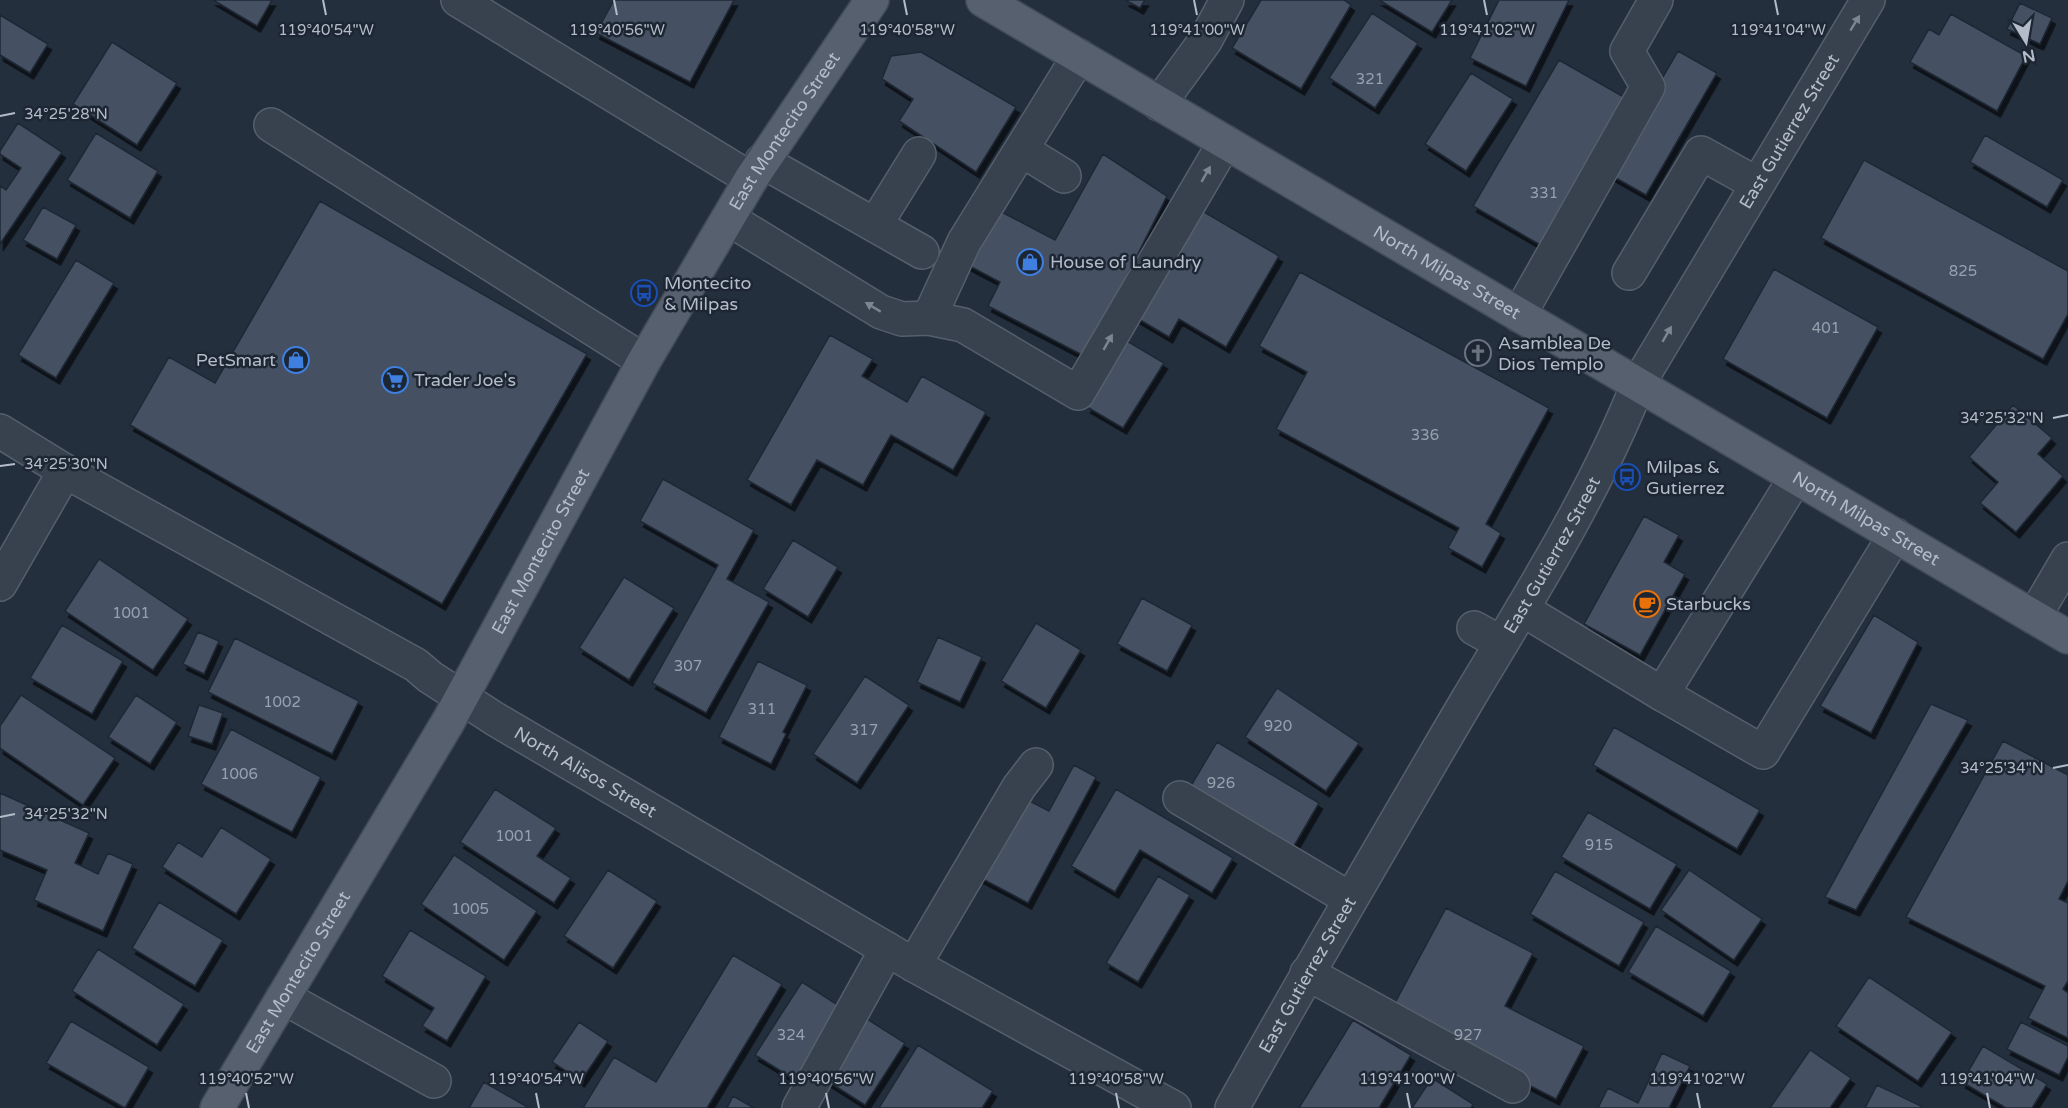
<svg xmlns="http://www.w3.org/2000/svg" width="2068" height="1108" font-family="'Varela Round',sans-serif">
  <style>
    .building { fill: #455162; stroke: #1f2835; stroke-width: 1.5; filter: url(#shadow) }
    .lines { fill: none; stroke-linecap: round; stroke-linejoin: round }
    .minor-casing { stroke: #565f6c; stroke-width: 36 }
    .major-casing { stroke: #414a57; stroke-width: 36 }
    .minor { stroke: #38414e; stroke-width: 33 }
    .major { stroke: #56606e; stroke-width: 33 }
    .oneway { fill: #7c8592 }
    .ticks { fill: none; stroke: #b4bcc9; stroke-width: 2 }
    .labels { text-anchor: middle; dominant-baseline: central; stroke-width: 5; stroke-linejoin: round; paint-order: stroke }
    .number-label { font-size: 15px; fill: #98a1af }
    .street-label { font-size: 18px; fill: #b4bcc9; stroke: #1d2633 }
    .poi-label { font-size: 18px; fill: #b4bcc9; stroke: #1d2633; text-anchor: start }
    .ticks-label { font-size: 15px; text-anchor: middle; fill: #b4bcc9; stroke: #1d2633; stroke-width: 5; stroke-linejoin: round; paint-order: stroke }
  </style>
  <defs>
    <filter id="shadow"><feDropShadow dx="3.5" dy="6" stdDeviation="0" flood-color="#0009"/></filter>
  </defs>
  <rect width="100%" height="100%" fill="#242f3e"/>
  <path class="building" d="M213,0H272L257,26Z
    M614,0H734L690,82L596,33Z
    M1125,0H1145L1140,8Z
    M1261,0H1344L1351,5L1301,89L1232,48Z
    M1379,0H1452L1432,32Z
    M1499,0H1569L1526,86L1470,58Z
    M2020,3L2052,18L2040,44L2007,29Z
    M1372,13L1418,43L1375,108L1329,78Z
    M1951,14L2026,56L1997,111L1910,62L1929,29L1939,35Z
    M0,15L48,44L30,73L0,55Z
    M112,42L177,83L137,145L73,104Z
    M1678,51L1717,73L1646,195L1607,173Z
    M921,52L1016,107L976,172L899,121L913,99L882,79L891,56Z
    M1559,60L1629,100L1542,246L1473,206Z
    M1471,73L1513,99L1466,171L1425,144Z
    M18,123L62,152L0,244V186L6,190L21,168L0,154V151Z
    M96,133L158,171L130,218L67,180Z
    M1985,135L2063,180L2047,207L1970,162Z
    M1103,154L1167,196L1086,357L988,306L1000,282L962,262L992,207L1055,240Z
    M1864,160L2068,271V314L2043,359L1821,238Z
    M320,201L587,354L442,604L130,425L169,357L215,383Z
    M43,207L76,225L57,259L23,240Z
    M1199,209L1279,256L1226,347L1179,319L1169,337L1135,317Z
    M76,260L114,283L56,378L18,355Z
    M1774,269L1878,327L1827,418L1723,359Z
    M1300,272L1549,408L1486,524L1501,533L1482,567L1448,548L1459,528L1276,429L1307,372L1259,346Z
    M830,335L873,359L862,376L907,402L922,376L986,412L953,470L891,435L863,485L817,460L791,505L747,480Z
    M1127,341L1164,363L1123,428L1087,407Z
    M2013,405L2052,438L2038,454L2063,476L2016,532L1980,503L1998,482L1969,457Z
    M663,479L754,530L727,579L769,602L706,713L652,683L718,565L640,521Z
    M1644,516L1679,535L1664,562L1685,574L1640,655L1584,624Z
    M793,540L838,567L808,617L763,589Z
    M99,559L188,619L153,670L65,611Z
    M624,577L674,608L629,680L579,648Z
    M1142,598L1192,625L1167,671L1117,644Z
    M1874,615L1918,642L1871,733L1820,706Z
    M1036,623L1081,650L1046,708L1001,681Z
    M62,625L123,661L92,714L30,678Z
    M198,632L219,641L204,674L183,664Z
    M938,637L982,657L960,702L917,682Z
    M235,638L359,701L332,754L208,692Z
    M758,661L807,685L783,732L786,734L771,764L719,737Z
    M865,676L909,705L857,783L813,754Z
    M1277,688L1359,743L1326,791L1245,737Z
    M21,695L115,758L83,805L0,748V726Z
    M136,695L177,722L150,764L108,737Z
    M1931,704L1968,720L1856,910L1825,897Z
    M199,705L223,713L212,744L188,736Z
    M1614,727L1760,810L1737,849L1593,765Z
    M231,729L321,777L292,832L201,784Z
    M2003,741L2068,775V881L2059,899L2068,903V981L2063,989L2068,993V1038L2028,1018L2045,986L1906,917Z
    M1217,742L1319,803L1291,851L1189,789Z
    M1074,765L1096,777L1028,903L977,876L1020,796L1049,811Z
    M495,789L556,828L537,856L571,878L554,903L460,842Z
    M1116,789L1233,858L1212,893L1140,850L1115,892L1071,866Z
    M0,793L89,833L75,863L98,874L108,853L133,864L103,931L34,900L47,870L0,850Z
    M1588,812L1677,864L1650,909L1561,857Z
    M221,827L271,859L236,914L162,867L178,842L202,857Z
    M454,855L537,911L504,960L421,904Z
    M608,870L657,901L613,968L564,936Z
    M1689,870L1762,919L1734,960L1661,910Z
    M1555,871L1644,922L1619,966L1530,914Z
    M1158,876L1190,895L1138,982L1106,963Z
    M159,902L223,940L195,986L132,948Z
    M1446,908L1533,953L1505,1006L1584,1046L1556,1099L1389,1014Z
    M1656,926L1731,971L1703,1016L1628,972Z
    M410,930L486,976L447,1041L422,1026L434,1008L382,976Z
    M98,949L184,1004L157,1045L72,991Z
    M733,955L782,984L707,1108H583L614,1057L656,1082Z
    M1869,977L1952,1032L1918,1081L1836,1026Z
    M802,982L844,1009L797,1081L755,1055Z
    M864,1017L905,1043L865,1105L824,1079Z
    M1353,1020L1411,1055L1379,1108H1299Z
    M71,1021L149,1067L125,1108L46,1063Z
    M579,1022L608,1041L581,1081L552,1062Z
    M2021,1022L2068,1046V1057L2059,1075L2007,1049Z
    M918,1045L993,1091L982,1108H879Z
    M1983,1046L2047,1084L2032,1108H2006L1962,1082Z
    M1810,1050L1851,1078L1830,1108H1770Z
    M1662,1053L1690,1066L1669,1108H1598L1608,1088L1638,1103Z
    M1432,1078L1473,1104L1471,1108H1412Z
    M484,1082L529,1108H469Z
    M1877,1085L1921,1106L1920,1108H1865Z
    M733,1096L754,1108H727Z"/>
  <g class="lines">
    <defs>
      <g id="minor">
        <path d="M458,0L751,179"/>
        <path d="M1159,104L1205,41L1227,0"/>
        <path d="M271,125L644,361"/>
        <path d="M1022,150L1064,176"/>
        <path d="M762,161L922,252"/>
        <path d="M729,219L881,312L902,319L929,318L963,325L1078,393L1225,142"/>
        <path d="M875,225L919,154"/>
        <path d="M1629,273L1701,153L1757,184"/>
        <path d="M1519,315L1648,87L1627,51L1656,0"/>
        <path d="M929,318L964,242L1079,56"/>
        <path id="s1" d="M0,431L65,471L416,665L430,677L495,719L914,965L1174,1108"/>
        <path d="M0,584L65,471"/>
        <path d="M1522,609L1662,694L1796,477"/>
        <path d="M2034,617L2068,559"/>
        <path d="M1474,628L1501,643"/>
        <path d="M1662,694L1763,752L1895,535"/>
        <path d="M1180,798L1350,899"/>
        <path d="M914,965L1019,787L1036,765"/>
        <path d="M1307,973L1513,1086"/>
        <path d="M283,997L434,1081"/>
        <path d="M799,1108L887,949"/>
        <path id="s2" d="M1232,1108C1308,971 1388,835 1468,699C1529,597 1594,495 1638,384L1868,0"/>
      </g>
      <g id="major">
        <path id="s3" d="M983,0L2068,637"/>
        <path id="s4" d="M217,1108L448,722L644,361L751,179L872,0"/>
      </g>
    </defs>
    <use href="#minor" class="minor-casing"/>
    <use href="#major" class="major-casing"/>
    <use href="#minor" class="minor"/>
    <use href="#major" class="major"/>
  </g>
  <defs><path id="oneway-solid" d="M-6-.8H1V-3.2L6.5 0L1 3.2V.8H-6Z" transform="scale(1.5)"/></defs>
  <g class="oneway">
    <use href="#oneway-solid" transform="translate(1855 23) rotate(-59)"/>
    <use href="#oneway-solid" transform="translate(1206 174) rotate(-60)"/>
    <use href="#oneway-solid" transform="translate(873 307) rotate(-149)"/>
    <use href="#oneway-solid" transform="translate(1667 334) rotate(-60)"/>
    <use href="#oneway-solid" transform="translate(1108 342) rotate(-60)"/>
  </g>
  <path class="ticks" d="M323,0L326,15M614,0L617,15M904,0L907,15M1194,0L1197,15M1484,0L1487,15M1775,0L1778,15M0,116L15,113M2053,418L2068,415M0,466L15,464M2053,768L2068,765M0,817L15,814M246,1093L249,1108M536,1093L539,1108M826,1093L829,1108M1116,1093L1119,1108M1407,1093L1410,1108M1697,1093L1700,1108M1987,1093L1990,1108"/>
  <defs>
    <symbol id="shop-ring" viewBox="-11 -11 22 22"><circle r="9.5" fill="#1d2633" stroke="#3f7fe0" stroke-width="1.5"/><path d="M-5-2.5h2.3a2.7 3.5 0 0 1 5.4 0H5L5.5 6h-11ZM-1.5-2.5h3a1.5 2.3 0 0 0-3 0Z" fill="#3f7fe0"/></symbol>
    <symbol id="bus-ring" viewBox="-11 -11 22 22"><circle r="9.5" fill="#1d2633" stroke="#1a4fb4" stroke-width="1.5"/><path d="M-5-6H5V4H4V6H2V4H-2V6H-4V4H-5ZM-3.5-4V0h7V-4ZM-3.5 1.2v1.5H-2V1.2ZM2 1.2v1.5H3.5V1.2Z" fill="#1a4fb4"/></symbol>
    <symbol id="church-ring" viewBox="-11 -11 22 22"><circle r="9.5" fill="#1d2633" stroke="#6b7280" stroke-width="1.5"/><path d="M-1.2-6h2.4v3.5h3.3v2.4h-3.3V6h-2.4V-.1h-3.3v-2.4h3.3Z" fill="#6b7280"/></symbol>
    <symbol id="supermarket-ring" viewBox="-11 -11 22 22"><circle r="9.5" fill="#1d2633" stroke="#3f7fe0" stroke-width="1.5"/><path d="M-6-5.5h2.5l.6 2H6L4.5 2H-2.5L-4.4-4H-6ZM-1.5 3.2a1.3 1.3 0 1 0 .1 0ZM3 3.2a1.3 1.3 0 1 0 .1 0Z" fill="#3f7fe0"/></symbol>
    <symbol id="cafe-ring" viewBox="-11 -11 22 22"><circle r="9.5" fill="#1d2633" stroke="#e8710a" stroke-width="1.5"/><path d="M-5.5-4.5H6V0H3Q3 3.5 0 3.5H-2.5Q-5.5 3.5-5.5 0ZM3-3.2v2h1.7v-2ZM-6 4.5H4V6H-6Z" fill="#e8710a"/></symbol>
  </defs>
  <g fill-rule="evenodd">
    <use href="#shop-ring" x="1015" y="247" width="30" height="30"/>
    <use href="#bus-ring" x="629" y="278" width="30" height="30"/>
    <use href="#church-ring" x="1463" y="338" width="30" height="30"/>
    <use href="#shop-ring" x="281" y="345" width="30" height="30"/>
    <use href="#supermarket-ring" x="380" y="365" width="30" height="30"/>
    <use href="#bus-ring" x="1612" y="462" width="30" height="30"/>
    <use href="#cafe-ring" x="1632" y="589" width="30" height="30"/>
  </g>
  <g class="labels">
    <g class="number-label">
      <text x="1370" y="79">321</text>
      <text x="1544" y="193">331</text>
      <text x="1963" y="271">825</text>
      <text x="1826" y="328">401</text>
      <text x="1425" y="435">336</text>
      <text x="131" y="613">1001</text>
      <text x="688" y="666">307</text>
      <text x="282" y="702">1002</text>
      <text x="762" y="709">311</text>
      <text x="1278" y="726">920</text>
      <text x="864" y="730">317</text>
      <text x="239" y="774">1006</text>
      <text x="1221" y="783">926</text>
      <text x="514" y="836">1001</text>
      <text x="1599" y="845">915</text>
      <text x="470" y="909">1005</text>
      <text x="791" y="1035">324</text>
      <text x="1468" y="1035">927</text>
    </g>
    <g class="street-label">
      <text stroke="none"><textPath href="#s2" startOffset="1125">East Gutierrez Street</textPath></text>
      <text stroke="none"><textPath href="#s4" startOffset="1130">East Montecito Street</textPath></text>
      <text stroke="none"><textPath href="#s3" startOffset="538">North Milpas Street</textPath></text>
      <text stroke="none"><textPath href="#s3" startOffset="1024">North Milpas Street</textPath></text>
      <text stroke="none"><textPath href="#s4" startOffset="644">East Montecito Street</textPath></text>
      <text stroke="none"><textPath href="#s2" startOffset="639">East Gutierrez Street</textPath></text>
      <text stroke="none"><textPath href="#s1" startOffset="678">North Alisos Street</textPath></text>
      <text stroke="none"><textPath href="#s4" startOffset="158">East Montecito Street</textPath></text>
      <text stroke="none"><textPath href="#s2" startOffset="153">East Gutierrez Street</textPath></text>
    </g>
    <g class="poi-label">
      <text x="1050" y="262">House of Laundry</text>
      <text x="664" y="283">Montecito<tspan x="664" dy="21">&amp; Milpas</tspan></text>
      <text x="1498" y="343">Asamblea De<tspan x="1498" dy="21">Dios Templo</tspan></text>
      <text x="276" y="360" text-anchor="end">PetSmart</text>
      <text x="414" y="380">Trader Joe's</text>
      <text x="1646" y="467">Milpas &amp;<tspan x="1646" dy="21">Gutierrez</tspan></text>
      <text x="1666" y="604">Starbucks</text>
    </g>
  </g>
  <g class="ticks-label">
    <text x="326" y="35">119°40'54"W</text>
    <text x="617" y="35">119°40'56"W</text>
    <text x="907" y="35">119°40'58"W</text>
    <text x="1197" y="35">119°41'00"W</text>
    <text x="1487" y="35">119°41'02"W</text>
    <text x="1778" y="35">119°41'04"W</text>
    <text x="66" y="119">34°25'28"N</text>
    <text x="2002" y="423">34°25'32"N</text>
    <text x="66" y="469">34°25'30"N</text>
    <text x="2002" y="773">34°25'34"N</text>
    <text x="66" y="819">34°25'32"N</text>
    <text x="246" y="1084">119°40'52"W</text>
    <text x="536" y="1084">119°40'54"W</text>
    <text x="826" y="1084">119°40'56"W</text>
    <text x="1116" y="1084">119°40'58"W</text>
    <text x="1407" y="1084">119°41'00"W</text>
    <text x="1697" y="1084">119°41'02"W</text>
    <text x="1987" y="1084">119°41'04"W</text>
  </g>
  <g transform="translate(2026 42) rotate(169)" stroke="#1d2633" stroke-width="4.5" paint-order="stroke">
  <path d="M0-4.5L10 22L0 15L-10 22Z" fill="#b4bcc9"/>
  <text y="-9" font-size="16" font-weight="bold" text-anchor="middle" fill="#b4bcc9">N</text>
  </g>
</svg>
